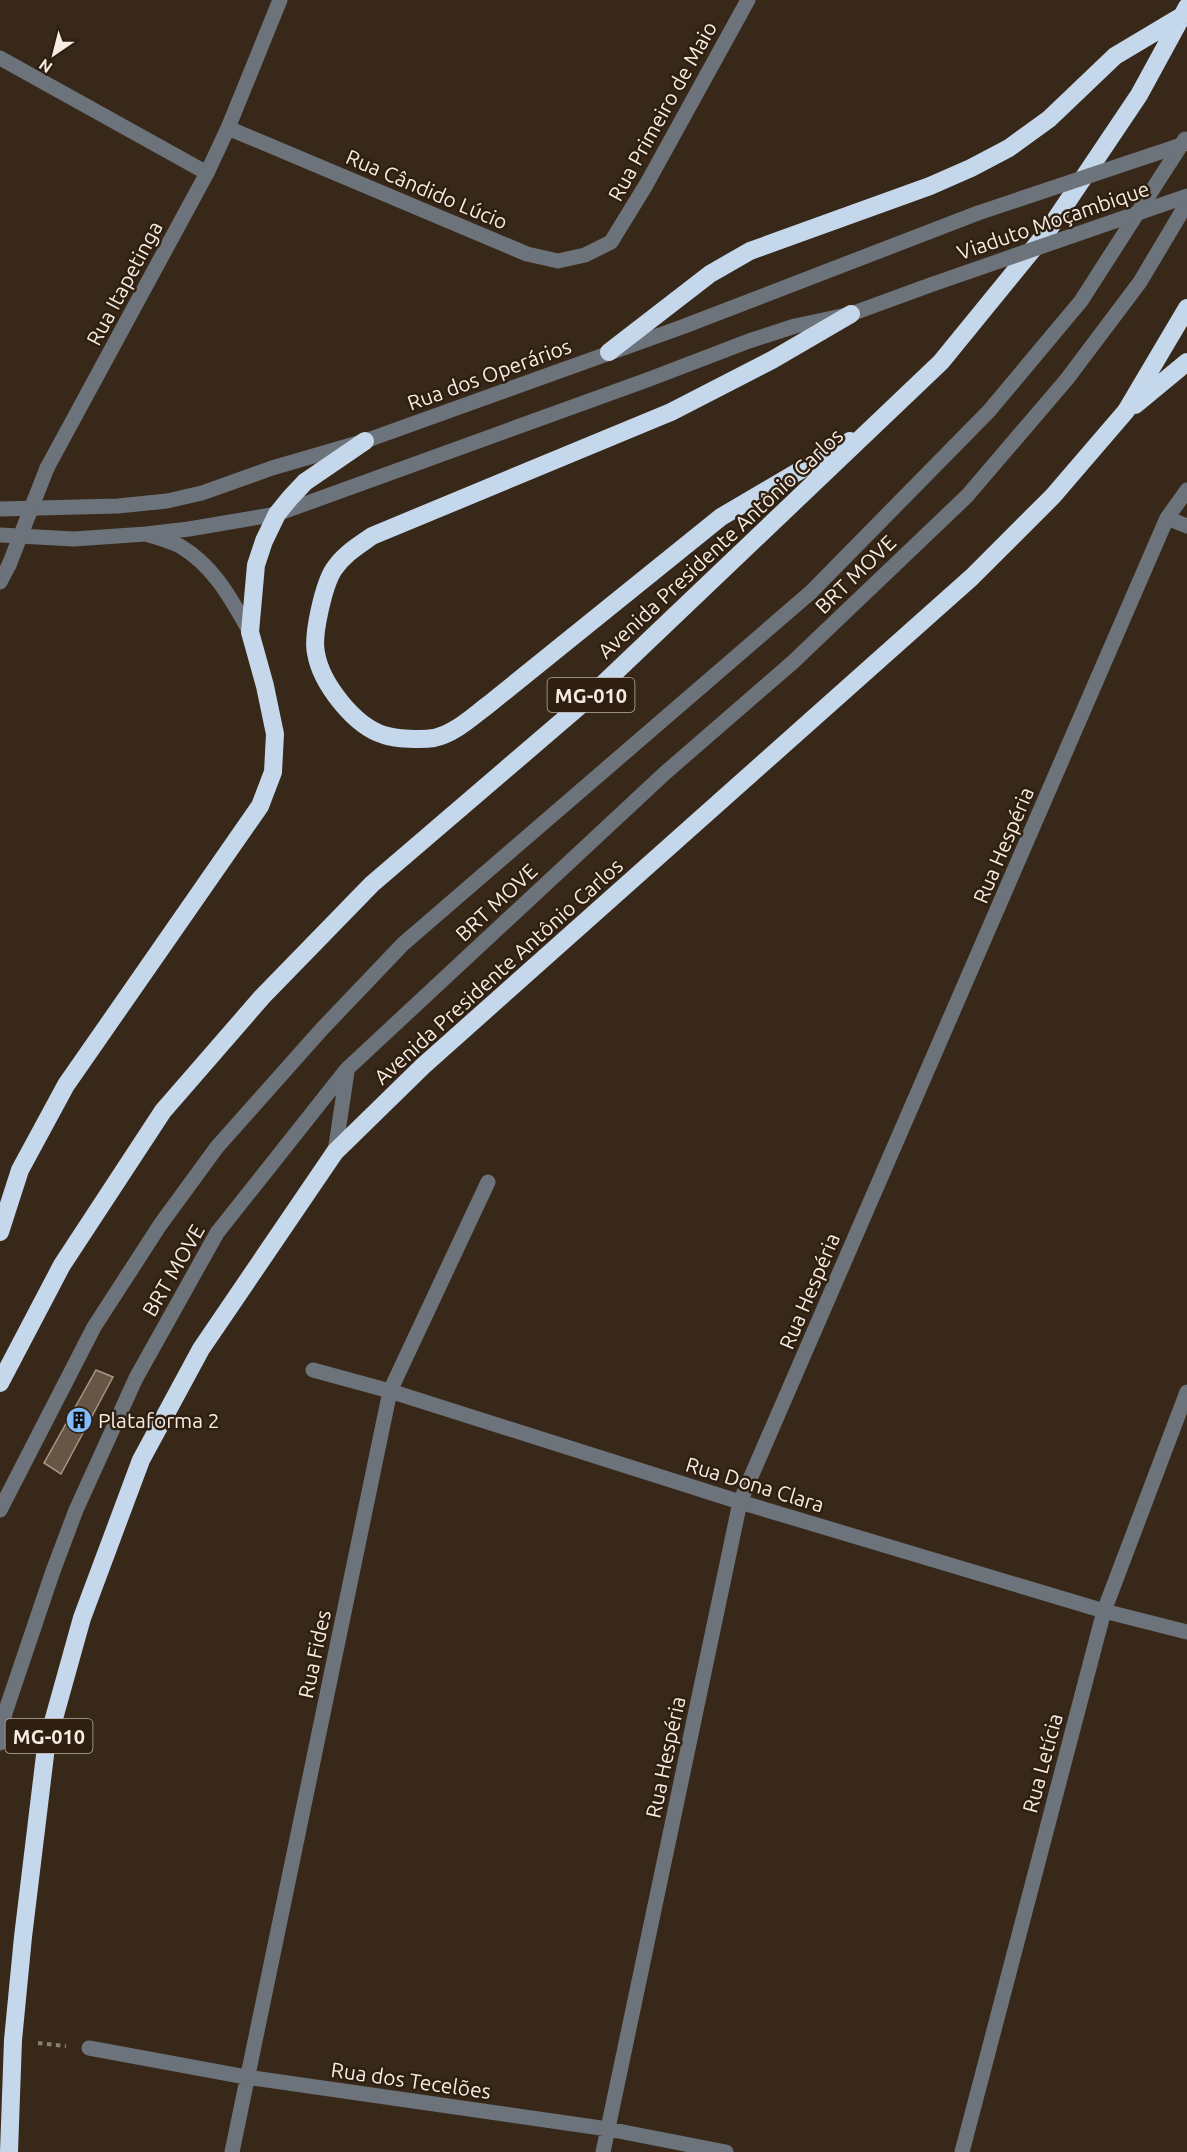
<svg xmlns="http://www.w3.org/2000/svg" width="1187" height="2152" font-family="Ubuntu,sans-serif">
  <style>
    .building { fill: #675546; stroke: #a99684; stroke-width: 1.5 }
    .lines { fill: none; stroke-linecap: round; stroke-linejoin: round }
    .path { stroke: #8b7e71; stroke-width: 4; stroke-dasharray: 4.5 4.5; stroke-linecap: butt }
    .minor { stroke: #6c737b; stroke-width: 15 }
    .highway { stroke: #c5d7eb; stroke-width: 18 }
    .minor-bridge { stroke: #6c737b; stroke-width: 15 }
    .labels { text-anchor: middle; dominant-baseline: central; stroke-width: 5; stroke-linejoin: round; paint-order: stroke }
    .shield { fill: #2e1f10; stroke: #baaea3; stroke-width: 1.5 }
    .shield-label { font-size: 20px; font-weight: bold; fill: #f6ece2 }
    .street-label { font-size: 21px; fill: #f6ece2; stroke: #2e1f10 }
    .poi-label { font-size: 21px; fill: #f6ece2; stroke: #2e1f10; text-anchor: start }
  </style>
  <rect width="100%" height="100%" fill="#38281a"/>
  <path class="building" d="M96,1370L113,1377L61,1474L44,1463Z"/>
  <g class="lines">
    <path class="path" d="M38,2043L66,2046"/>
    <path class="minor" d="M0,58L207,173
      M228,128L527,254L558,261L585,255L611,242L646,185L748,0
      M47,468L207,173L228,128L280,0
      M0,509L118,506L167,501L202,493L272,468L365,441L682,327L978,213
      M1167,518L1187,526
      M0,535L74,539L146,534L189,529L277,514L647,380L749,341L795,326L851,314L933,284
      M149,535C159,538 170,541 180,546C214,566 231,599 250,632
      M0,582L9,565
      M335,1152L347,1072
      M313,1370L390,1391L740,1502L1104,1611L1187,1632
      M0,1510L94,1327L160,1225L217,1147L321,1030L403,944L811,592L989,411L1081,301L1185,139
      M0,1743L5,1713L53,1571L76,1510L136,1378L217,1233L347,1069L665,773L793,662L967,496L1067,379L1140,282L1187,203
      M89,2048L246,2077L608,2129L726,2152
      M232,2152L390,1391L488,1182
      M603,2152L740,1502L1167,518L1187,490
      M962,2152L1104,1611L1187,1392"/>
    <path class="highway" d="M609,352L710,274L750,251L930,186L971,168L1009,148L1049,119L1115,56L1182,16
      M1135,405L1187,362
      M850,441L721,517L488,705C472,717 454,734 434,738C422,740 395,739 384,735C354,726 321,683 316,653C312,635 324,584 334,569C344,554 358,546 372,536L671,412L772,360L851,314
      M0,1232L20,1170L66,1085L260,806L273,772L275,734L265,686L250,632L256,565L264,541L277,514L290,498L305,482L365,441
      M0,1383L62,1265L163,1111L262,997L372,884L582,704L941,362L1047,232L1139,95L1187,7
      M9,2152L13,2040L23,1937L46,1747L82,1618L141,1460L201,1349L335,1152L423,1066L972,577L1053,496L1126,411L1187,308"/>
    <path class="minor-bridge" d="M978,213L1187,143
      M933,284L1187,196
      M9,565L47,468"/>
  </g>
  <defs>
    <symbol id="building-disc" viewBox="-11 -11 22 22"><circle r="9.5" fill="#81bdfa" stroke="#2e1f10"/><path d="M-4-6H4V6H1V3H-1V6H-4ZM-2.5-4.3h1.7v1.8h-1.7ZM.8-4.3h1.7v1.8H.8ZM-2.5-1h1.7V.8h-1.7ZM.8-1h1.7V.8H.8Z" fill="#111"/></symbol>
  </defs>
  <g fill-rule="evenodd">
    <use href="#building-disc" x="64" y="1405" width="30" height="30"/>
  </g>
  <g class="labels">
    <g class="shield">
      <rect x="547.5" y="678" width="87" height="34" rx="4.5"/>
      <rect x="5.5" y="1719" width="87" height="34" rx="4.5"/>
    </g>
    <g class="shield-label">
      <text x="591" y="695">MG-010</text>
      <text x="49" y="1736">MG-010</text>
    </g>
    <g class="street-label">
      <text transform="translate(662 111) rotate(-61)">Rua Primeiro de Maio</text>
      <text transform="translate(427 189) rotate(23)">Rua Cândido Lúcio</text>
      <text transform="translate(1053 220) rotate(-19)">Viaduto Moçambique</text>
      <text transform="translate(124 283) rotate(-62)">Rua Itapetinga</text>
      <text transform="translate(489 374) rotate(-20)">Rua dos Operários</text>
      <text transform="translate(720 543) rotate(-43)">Avenida Presidente Antônio Carlos</text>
      <text transform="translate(855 574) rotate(-44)">BRT MOVE</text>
      <text transform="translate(1003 845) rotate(-67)">Rua Hespéria</text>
      <text transform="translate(496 902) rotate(-43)">BRT MOVE</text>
      <text transform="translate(498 971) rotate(-42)">Avenida Presidente Antônio Carlos</text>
      <text transform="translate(173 1270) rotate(-60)">BRT MOVE</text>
      <text transform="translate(809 1291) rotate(-67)">Rua Hespéria</text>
      <text transform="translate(755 1484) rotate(17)">Rua Dona Clara</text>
      <text transform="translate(314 1654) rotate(-78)">Rua Fides</text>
      <text transform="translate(665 1757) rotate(-78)">Rua Hespéria</text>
      <text transform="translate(1042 1763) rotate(-75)">Rua Letícia</text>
      <text transform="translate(411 2080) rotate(8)">Rua dos Tecelões</text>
    </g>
    <g class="poi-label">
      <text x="98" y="1420">Plataforma 2</text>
    </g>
  </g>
  <g transform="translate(54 54) rotate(215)" stroke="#2e1f10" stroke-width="4.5" paint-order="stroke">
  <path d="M0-4.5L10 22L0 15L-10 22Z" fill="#f6ece2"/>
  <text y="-9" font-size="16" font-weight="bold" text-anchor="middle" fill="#f6ece2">N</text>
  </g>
</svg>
